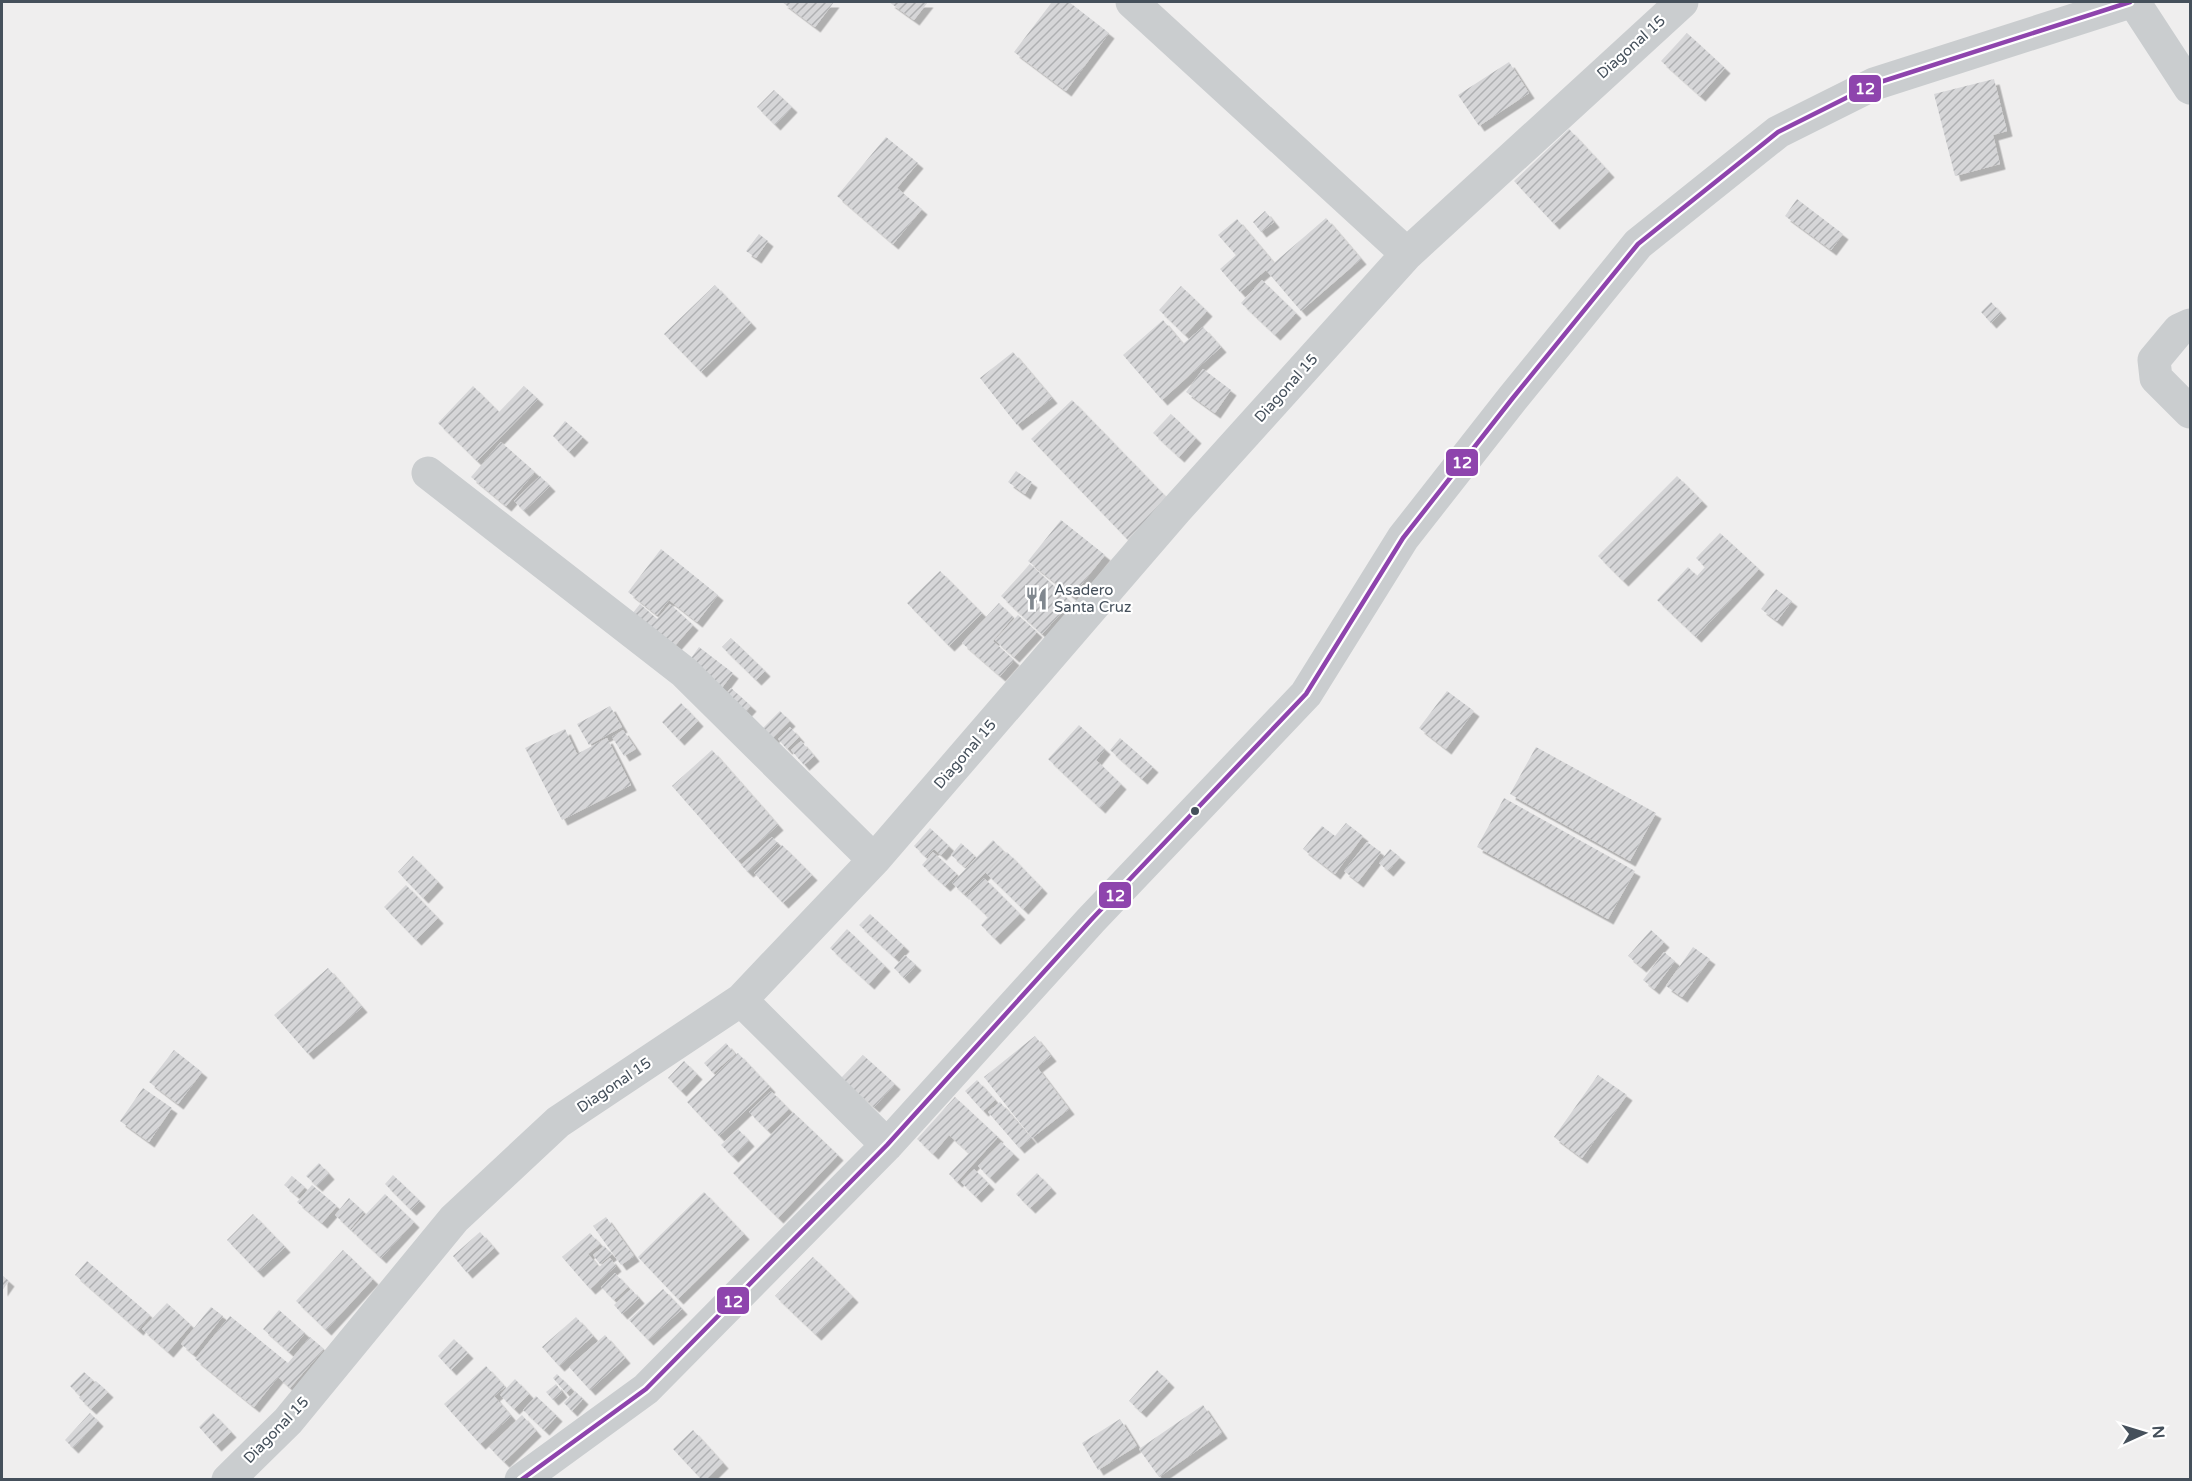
<svg xmlns="http://www.w3.org/2000/svg" width="2192" height="1481" font-family="'Varela Round',sans-serif">
  <style>
    .building { fill: url(#building-hatch); filter: url(#shadow) }
    .lines { fill: none; stroke-linecap: round; stroke-linejoin: round }
    .minor { stroke: #cacdcf; stroke-width: 33 }
    .bus-1-casing { stroke: #fff; stroke-width: 9 }
    .bus-1 { stroke: #8e44ad; stroke-width: 4.5 }
    .bus-dot { fill: #45505b; stroke: #fff; stroke-width: 2 }
    .labels { text-anchor: middle; dominant-baseline: central; stroke-width: 4.5; stroke-linejoin: round; paint-order: stroke }
    .street-label { font-size: 15px; fill: #45505b; stroke: #fff }
    .poi-label { font-size: 15px; fill: #45505b; stroke: #fff; text-anchor: start }
    .line-badge { stroke: #fff; stroke-width: 2 }
    .badge-label { font-size: 16px; text-anchor: middle; font-weight: bold; fill: #fff }
  </style>
  <defs>
    <pattern id="building-hatch" width="6" height="6" patternUnits="userSpaceOnUse" patternTransform="scale(1.5)"><rect width="6" height="6" fill="#d6d6d8"/><path d="M-1 1l2-2M0 6l6-6M5 7l2-2" fill="none" stroke="#afb0b2"/></pattern>
    <filter id="shadow"><feDropShadow dx="5.5" dy="5.5" stdDeviation="0" flood-color="#0004"/></filter>
  </defs>
  <rect width="100%" height="100%" fill="#efeeee"/>
  <path class="building" d="M782,2H834L815,27Z
    M889,2H928L914,20Z
    M1052,2H1069L1109,33L1066,91L1014,52Z
    M1687,33L1725,68L1700,96L1661,61Z
    M1509,62L1529,93L1479,126L1458,95Z
    M1994,79L2007,131L1993,135L2000,164L1955,176L1934,94Z
    M774,90L792,107L775,125L757,107Z
    M1569,129L1609,172L1554,224L1514,181Z
    M886,137L918,163L897,188L922,209L893,244L837,196Z
    M1797,199L1843,234L1831,250L1785,216Z
    M1265,211L1274,222L1261,232L1253,222Z
    M1326,218L1361,259L1301,311L1266,270L1240,292L1220,269L1236,255L1218,235L1237,219L1274,263Z
    M759,234L768,241L756,258L746,251Z
    M1262,280L1296,313L1275,335L1241,303Z
    M715,285L751,323L701,372L664,334Z
    M1181,286L1207,311L1185,335L1159,310Z
    M1991,302L2001,313L1991,323L1981,312Z
    M1163,320L1183,344L1203,327L1221,347L1162,400L1123,355Z
    M1013,352L1052,398L1017,425L980,378Z
    M1203,369L1231,390L1215,413L1186,392Z
    M473,386L499,412L524,386L538,399L477,461L438,423Z
    M1072,400L1169,500L1128,540L1031,439Z
    M1171,414L1196,438L1179,457L1153,433Z
    M565,421L583,437L569,452L553,436Z
    M501,442L535,472L506,506L471,477Z
    M1016,471L1032,482L1025,494L1008,482Z
    M540,476L550,486L524,511L514,501Z
    M1677,476L1702,501L1623,581L1598,556Z
    M1061,520L1105,555L1072,596L1028,561Z
    M1720,533L1759,569L1696,637L1657,600L1688,567L1697,576L1705,567L1696,558Z
    M661,549L718,595L697,622L669,600L657,615L628,592Z
    M1030,564L1071,602L1042,634L1001,596Z
    M940,571L982,613L949,646L907,603Z
    M1776,589L1792,601L1777,621L1761,609Z
    M999,603L1013,617L993,641L1014,660L1000,676L962,643Z
    M640,604L657,619L670,604L693,625L672,649L632,614Z
    M1018,615L1037,632L1014,657L995,640Z
    M731,638L765,671L756,680L722,647Z
    M699,647L733,673L718,693L684,668Z
    M731,688L751,706L739,719L719,702Z
    M1447,691L1474,711L1446,749L1419,728Z
    M681,703L698,721L679,740L662,722Z
    M610,706L622,727L589,745L577,724Z
    M780,711L790,721L772,739L762,729Z
    M1079,725L1105,749L1096,760L1121,784L1100,808L1048,759Z
    M790,727L799,737L787,749L778,739Z
    M565,729L577,754L607,738L631,785L562,820L525,748Z
    M623,730L636,749L624,756L612,737Z
    M1120,738L1153,767L1142,779L1110,750Z
    M801,741L814,756L804,765L791,750Z
    M1536,747L1656,813L1630,861L1510,794Z
    M712,750L778,825L738,861L672,786Z
    M1504,798L1635,871L1608,919L1477,847Z
    M1346,823L1363,836L1335,874L1303,849L1322,826L1335,836Z
    M930,828L949,846L941,855L934,849L926,857L914,846Z
    M772,837L778,843L748,872L741,865Z
    M993,840L1005,853L964,894L952,883Z
    M1367,842L1381,852L1358,882L1344,871Z
    M961,843L975,856L965,867L951,855Z
    M782,845L812,875L783,903L754,873Z
    M1390,849L1400,857L1388,871L1379,863Z
    M933,852L957,874L945,886L922,865Z
    M1007,852L1042,888L1023,909L986,873Z
    M413,856L438,882L423,898L398,872Z
    M984,878L1020,914L995,939L981,925L988,917L966,896Z
    M406,885L438,918L416,940L384,907Z
    M870,914L904,946L894,957L859,925Z
    M847,929L885,966L869,984L830,948Z
    M1651,930L1664,942L1641,967L1628,956Z
    M1693,947L1710,959L1682,997L1666,986Z
    M1664,952L1675,961L1654,989L1643,980Z
    M905,955L916,965L904,978L894,968Z
    M328,968L362,1007L308,1054L274,1015Z
    M1035,1036L1051,1056L1037,1067L1069,1109L1032,1138L984,1077Z
    M726,1043L735,1054L713,1073L704,1063Z
    M174,1050L202,1072L178,1104L149,1082Z
    M738,1053L770,1087L719,1136L687,1102Z
    M863,1055L895,1084L874,1107L841,1078Z
    M684,1061L697,1074L681,1091L668,1078Z
    M1598,1075L1627,1095L1582,1158L1554,1137Z
    M977,1080L995,1100L983,1111L965,1091Z
    M143,1088L172,1108L149,1142L120,1121Z
    M771,1091L789,1109L767,1130L749,1112Z
    M955,1097L998,1137L957,1182L949,1174L969,1153L949,1135L933,1154L917,1139Z
    M1000,1102L1031,1138L1019,1148L988,1112Z
    M793,1112L838,1155L778,1218L733,1173Z
    M738,1129L749,1141L733,1157L721,1145Z
    M1001,1142L1014,1154L990,1178L978,1166Z
    M319,1163L329,1174L317,1186L306,1176Z
    M974,1169L989,1184L976,1197L961,1182Z
    M1037,1173L1051,1188L1030,1208L1016,1194Z
    M393,1175L420,1201L411,1210L385,1184Z
    M292,1176L305,1187L297,1196L284,1185Z
    M312,1185L337,1206L322,1223L297,1202Z
    M704,1192L744,1234L678,1299L638,1257Z
    M385,1194L414,1222L381,1258L351,1230Z
    M349,1198L364,1212L350,1229L335,1215Z
    M253,1214L285,1247L258,1272L227,1240Z
    M606,1217L634,1256L621,1265L593,1226Z
    M480,1232L494,1248L467,1273L453,1256Z
    M590,1233L600,1244L588,1254L599,1267L610,1258L616,1266L590,1289L562,1257Z
    M604,1246L612,1254L600,1264L593,1255Z
    M343,1250L373,1279L326,1330L296,1301Z
    M813,1257L853,1297L816,1335L775,1296Z
    M87,1261L150,1315L138,1330L75,1275Z
    M615,1273L628,1287L614,1300L601,1287Z
    M2,1275L9,1281L2,1291Z
    M631,1289L639,1298L622,1314L614,1305Z
    M663,1289L682,1309L648,1340L629,1320Z
    M167,1303L191,1325L168,1352L142,1329Z
    M211,1307L223,1316L193,1354L181,1344Z
    M279,1310L305,1333L289,1352L263,1329Z
    M230,1316L288,1363L310,1337L324,1349L290,1388L278,1377L254,1407L195,1359Z
    M576,1317L593,1336L559,1366L542,1347Z
    M605,1335L625,1358L590,1390L569,1367Z
    M454,1339L468,1353L451,1370L438,1356Z
    M486,1366L505,1387L494,1396L511,1416L480,1444L444,1404Z
    M1157,1370L1169,1382L1141,1412L1129,1401Z
    M84,1372L93,1380L79,1395L70,1386Z
    M557,1374L571,1388L566,1393L553,1378Z
    M515,1379L529,1394L514,1409L500,1395Z
    M96,1381L108,1392L91,1409L79,1398Z
    M556,1384L562,1392L553,1400L546,1392Z
    M575,1391L583,1399L572,1411L564,1403Z
    M536,1396L557,1416L544,1430L523,1410Z
    M1203,1405L1222,1433L1159,1477L1139,1449Z
    M90,1413L98,1421L73,1448L65,1440Z
    M213,1413L231,1432L216,1446L199,1427Z
    M522,1415L536,1431L504,1462L489,1447Z
    M1120,1419L1137,1446L1098,1470L1082,1443Z
    M693,1430L723,1463L706,1480H702L673,1449Z"/>
  <g class="lines">
    <path class="minor" d="M1132,2L1407,254
      M2134,2L2190,88
      M2190,325L2179,330L2154,360L2156,378L2190,412
      M428,473L684,672L874,860
      M741,1000L887,1145
      M228,1480L288,1421L454,1219L558,1122L741,1000L874,860L1176,510L1407,254L1682,2
      M521,1480L646,1389L887,1145L1091,920L1306,694L1403,538L1512,399L1638,244L1778,132L1874,84L2130,2"/>
    <defs>
      <path id="bus-1" d="M521,1480L646,1389L887,1145L1091,920L1306,694L1403,538L1512,399L1638,244L1778,132L1874,84L2130,2"/>
    </defs>
    <use href="#bus-1" class="bus-1-casing"/>
    <use href="#bus-1" class="bus-1"/>
  </g>
  <defs>
    <symbol id="restaurant-bare" viewBox="-9 -9 18 18"><path d="M-5-6h1v4h1v-4h1v4h1v-4h1v5L-1.5 .5V6h-2V.5L-5-1ZM5-6V6H3V1.5H1.5Q1.5-4 5-6Z" fill="#80878e" stroke="#fff" stroke-width="2.5" paint-order="stroke"/></symbol>
  </defs>
  <g fill-rule="evenodd">
    <use href="#restaurant-bare" x="1020" y="582" width="33" height="33"/>
  </g>
  <circle class="bus-dot" cx="1195" cy="811" r="5"/>
  <g class="labels">
    <g class="street-label">
      <text transform="translate(1631 47) rotate(-42)">Diagonal 15</text>
      <text transform="translate(1286 388) rotate(-48)">Diagonal 15</text>
      <text transform="translate(965 754) rotate(-49)">Diagonal 15</text>
      <text transform="translate(614 1085) rotate(-34)">Diagonal 15</text>
      <text transform="translate(276 1430) rotate(-46)">Diagonal 15</text>
    </g>
    <g class="poi-label">
      <text x="1054" y="590">Asadero<tspan x="1054" dy="17">Santa Cruz</tspan></text>
    </g>
  </g>
  <g class="line-badge">
    <rect x="1848" y="74" width="34" height="29" rx="6" fill="#8e44ad"/>
    <rect x="1445" y="448" width="34" height="29" rx="6" fill="#8e44ad"/>
    <rect x="1098" y="881" width="34" height="28" rx="6" fill="#8e44ad"/>
    <rect x="716" y="1286" width="34" height="29" rx="6" fill="#8e44ad"/>
  </g>
  <g class="badge-label">
    <text x="1865" y="94">12</text>
    <text x="1462" y="468">12</text>
    <text x="1115" y="901">12</text>
    <text x="733" y="1307">12</text>
  </g>
  <rect width="2192" height="1481" fill="none" stroke="#45505b" stroke-width="6"/>
  <g transform="translate(2144 1433) rotate(86)" stroke="#ffffff" stroke-width="4.5" paint-order="stroke">
  <path d="M0-4.5L10 22L0 15L-10 22Z" fill="#45505b"/>
  <text y="-9" font-size="16" font-weight="bold" text-anchor="middle" fill="#45505b">N</text>
  </g>
</svg>
